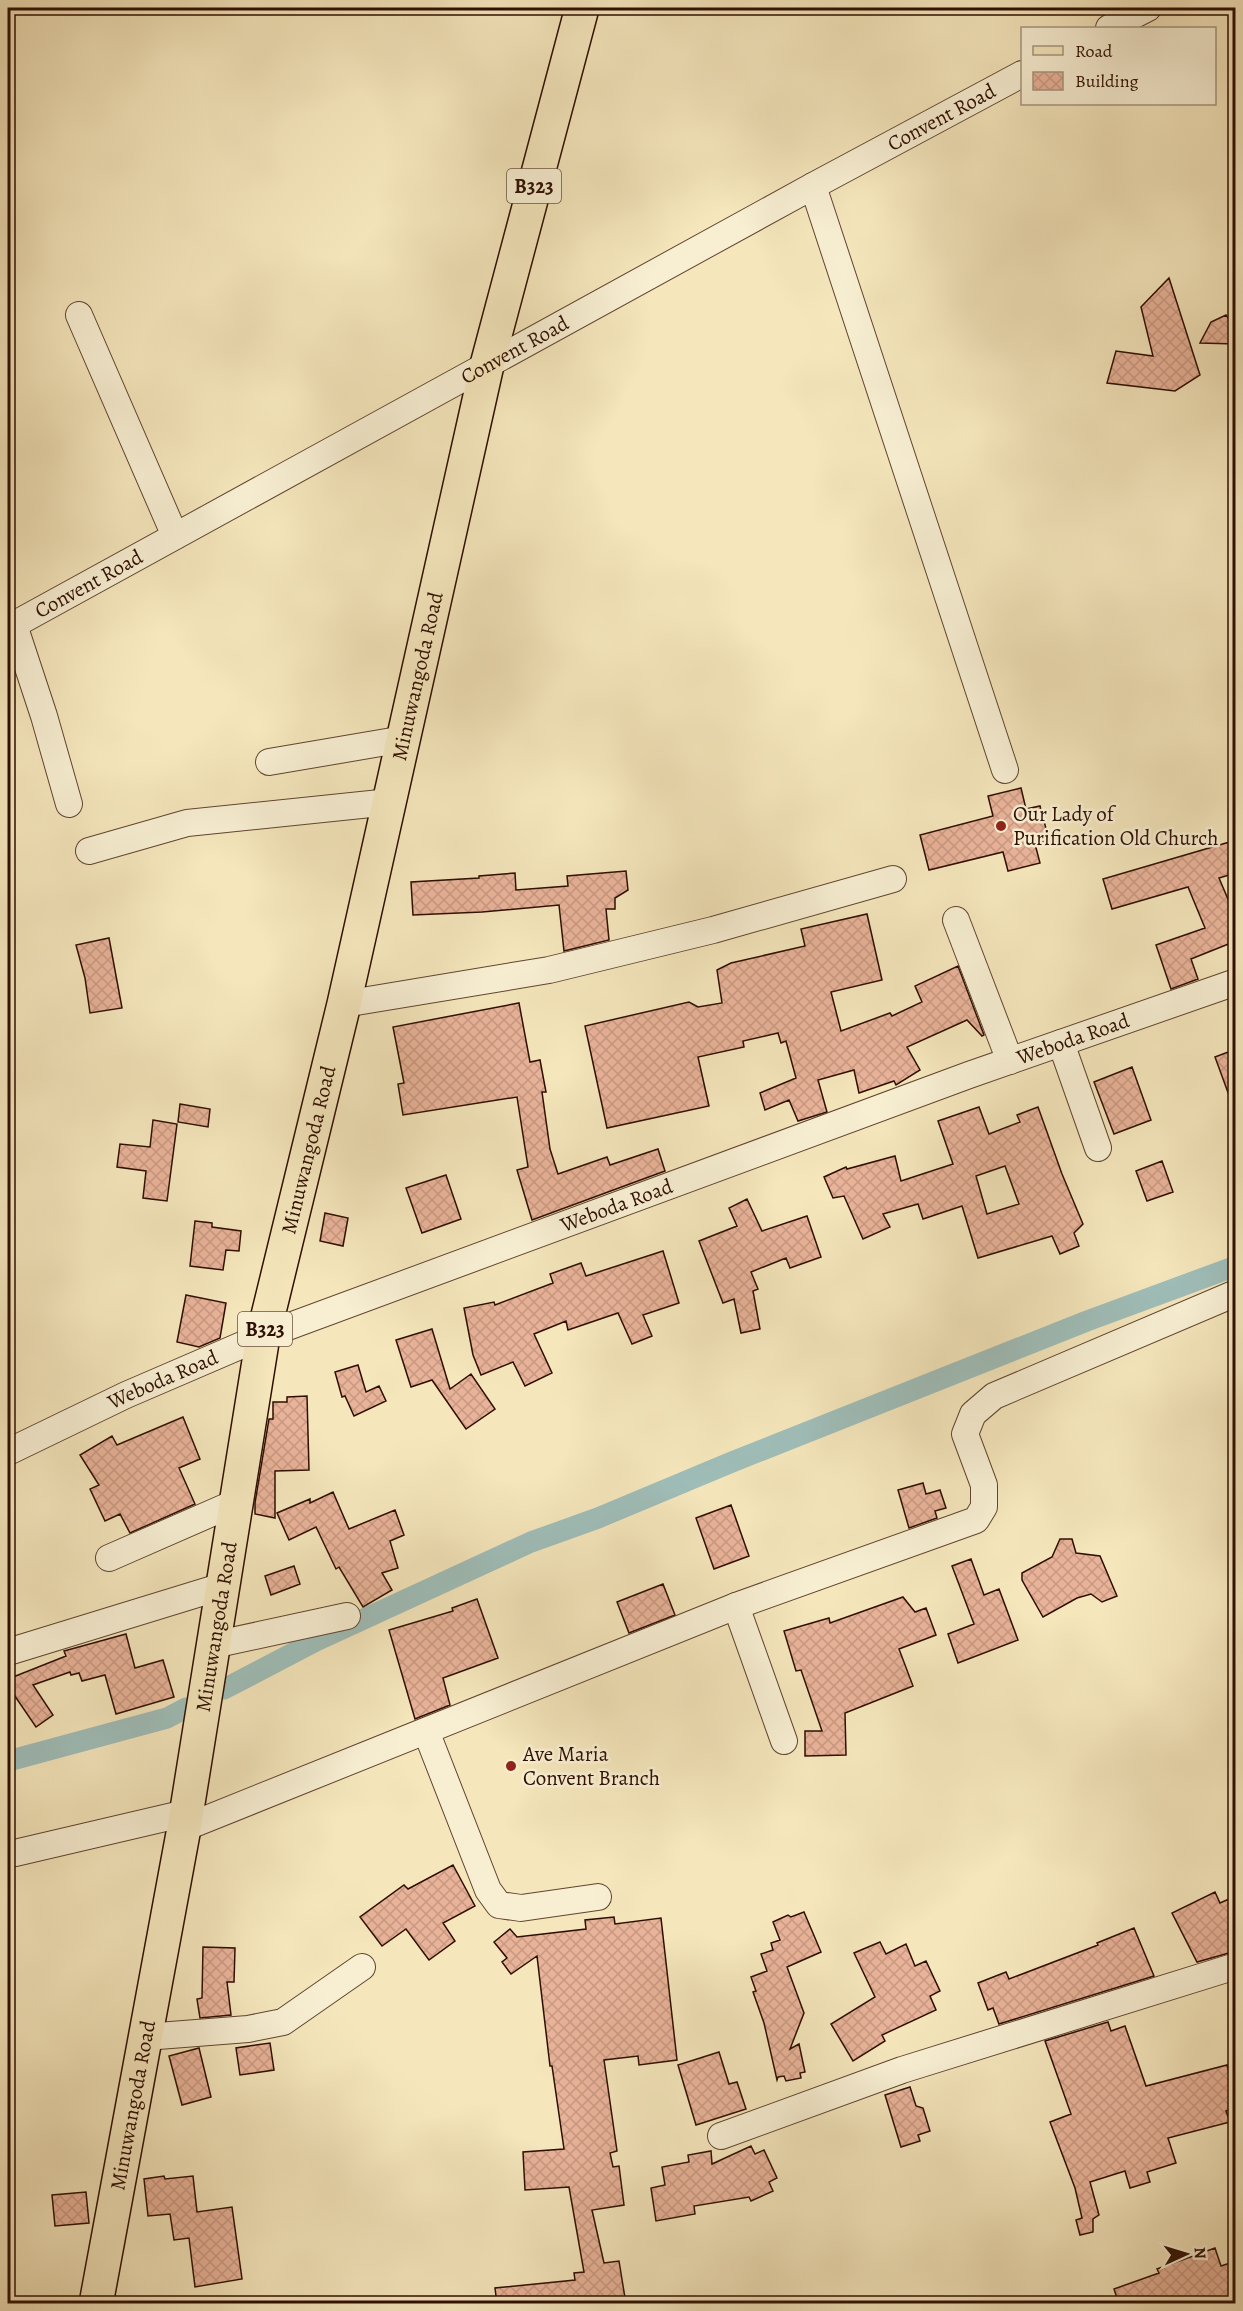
<svg xmlns="http://www.w3.org/2000/svg" width="1243" height="2311" font-family="Alegreya,serif">
  <style>
    .lines { fill: none; stroke-linecap: round; stroke-linejoin: round }
    .canal { stroke: #9fbeb9; stroke-width: 21 }
    .building { fill: url(#building-cross-hatch); stroke: #2e0e00; stroke-width: 1.5; fill-rule: evenodd }
    .minor-casing { stroke: #60442f; stroke-width: 28 }
    .major-casing { stroke: #2e0e00; stroke-width: 36 }
    .minor { stroke: #f8efd3; stroke-width: 26 }
    .major { stroke: #f5e6bc; stroke-width: 33 }
    .poi-dot { fill: #8f2418; stroke: #f8efd3; stroke-width: 2 }
    .labels { text-anchor: middle; dominant-baseline: central; stroke-width: 5; stroke-linejoin: round; paint-order: stroke }
    .shield { fill: #f8efd3; stroke: #6b523f; stroke-width: 1.5 }
    .shield-label { font-size: 20px; font-weight: bold; fill: #2e0e00 }
    .street-label { font-size: 21px; fill: #2e0e00; stroke: #f8efd3 }
    .poi-label { font-size: 21px; fill: #2e0e00; stroke: #f8efd3; text-anchor: start }
  </style>
  <defs>
    <pattern id="building-cross-hatch" width="8" height="8" patternUnits="userSpaceOnUse" patternTransform="scale(1.5)"><rect width="8" height="8" fill="#e9b399"/><path d="M0 0l8 8M0 8l8-8" fill="none" stroke="#c89982"/></pattern>
  </defs>
  <rect width="100%" height="100%" fill="#f5e6bc"/>
  <filter id="stains"><feTurbulence type="fractalNoise" baseFrequency=".00333" numOctaves="4"/><feColorMatrix values="0 0 0 0 .2 0 0 0 0 .09 0 0 0 0 .02 0 0 0 .5 -.17"/></filter>
  <radialGradient id="worn" r=".72"><stop offset=".6" stop-color="#630" stop-opacity="0"/><stop offset="1" stop-color="#630" stop-opacity=".3"/></radialGradient>
  <g class="lines">
    <path class="canal" d="M224,1689L316,1641L531,1542L598,1518L732,1462L1087,1321L1236,1266
      M8,1761L167,1718L186,1708"/>
  </g>
  <path class="building" d="M1169,278L1200,375L1175,391L1107,383L1116,351L1153,356L1141,307Z
    M1226,315L1236,329V344L1200,343L1211,322Z
    M1021,788L1026,809L1040,806L1049,840L1035,844L1040,863L1008,871L1003,852L929,870L920,835L993,816L988,796Z
    M1233,841L1236,850V873L1219,878L1236,918V941L1191,959L1198,979L1171,989L1156,945L1205,928L1188,887L1112,909L1103,879Z
    M626,871L628,890L615,898V909H606L609,940L564,951L559,905L482,912L413,915L411,882L479,878V876L515,873L516,890L568,886L567,876Z
    M867,914L882,980L831,992L841,1031L890,1013L892,1016L922,1002L915,986L958,966L984,1035L982,1036L967,1020L907,1047L920,1070L896,1085L894,1081L859,1093L854,1070L818,1080L827,1112L798,1121L789,1100L765,1110L760,1093L796,1078L786,1041L781,1043L778,1033L743,1041L744,1047L698,1057L709,1106L607,1128L585,1026L689,1002L698,1007L722,1003L717,970L731,963L805,946L801,929Z
    M109,938L122,1008L90,1013L85,978L76,945Z
    M519,1003L530,1062L540,1060L546,1092H542L550,1149L558,1174L607,1157L610,1165L658,1149L665,1171L532,1220L517,1170L528,1167L517,1097L403,1115L398,1084L404,1083L393,1027Z
    M1236,1049V1109H1234L1215,1057Z
    M1132,1067L1151,1120L1114,1134L1094,1082Z
    M180,1104L210,1109L208,1127L178,1122Z
    M979,1107L989,1134L1020,1122L1017,1115L1038,1107L1062,1174L1083,1224L1074,1233L1079,1246L1060,1254L1052,1236L978,1258L962,1206L923,1219L918,1204L883,1214L890,1227L863,1239L844,1196L833,1198L824,1177L846,1167L847,1169L895,1156L901,1181L953,1164L938,1121ZM1005,1166L1019,1204L987,1214L976,1176Z
    M153,1120L177,1124L167,1201L143,1198L146,1171L117,1167L120,1144L150,1147Z
    M1162,1161L1173,1192L1147,1201L1136,1171Z
    M446,1175L461,1219L422,1233L406,1188Z
    M747,1199L762,1231L807,1216L821,1257L790,1268L786,1258L751,1272L758,1289L753,1291L760,1329L741,1333L734,1299L723,1303L699,1241L737,1226L729,1208Z
    M325,1213L348,1218L343,1246L320,1241Z
    M195,1221L212,1223V1227L241,1231L239,1251L226,1250L223,1270L190,1266Z
    M663,1251L679,1303L643,1315L652,1336L632,1344L618,1313L568,1330L566,1321L534,1334L552,1373L525,1386L513,1362L481,1375L473,1355L464,1308L494,1302L495,1305L553,1283L550,1274L581,1263L586,1276Z
    M186,1295L226,1303L220,1338L199,1347L177,1342Z
    M432,1329L450,1389L471,1374L495,1409L466,1429L432,1380L411,1387L396,1340Z
    M358,1365L366,1392L379,1386L386,1401L354,1416L345,1396L342,1397L335,1372Z
    M307,1396L309,1470L275,1471V1518L255,1514V1503L269,1419H273V1402H287V1397Z
    M183,1417L200,1459L179,1468L195,1504L130,1533L120,1514L105,1521L90,1489L99,1485L80,1455L112,1436L117,1445Z
    M923,1483L926,1494L940,1490L946,1508L935,1511L937,1518L909,1528L898,1490Z
    M333,1492L349,1529L395,1510L404,1535L390,1541L398,1568L382,1573L392,1590L363,1607L339,1567L336,1569L316,1527L289,1540L277,1513L310,1499V1503Z
    M731,1505L749,1556L714,1569L696,1518Z
    M1060,1539H1072L1076,1553L1100,1556L1117,1596L1102,1602L1091,1594L1077,1598L1043,1617L1022,1580V1573L1052,1557Z
    M971,1559L984,1595L999,1589L1018,1640L958,1663L948,1634L974,1624L952,1566Z
    M294,1566L300,1584L271,1595L265,1576Z
    M663,1584L675,1615L629,1633L617,1602Z
    M903,1597L915,1612L926,1608L936,1635L899,1649L913,1686L845,1713L846,1755L805,1756V1731H822L801,1670L796,1671L784,1631L829,1618L830,1623Z
    M477,1599L498,1658L443,1678L450,1705L415,1719L389,1630L453,1611L452,1608Z
    M126,1634L135,1668L163,1660L174,1697L116,1714L105,1675L82,1681L79,1673L71,1675L70,1672L33,1685L53,1715L36,1727L8,1686V1679L66,1656L64,1651Z
    M453,1865L475,1906L443,1923L455,1941L429,1960L406,1929L382,1946L360,1917L404,1885L408,1889Z
    M1215,1892L1220,1903L1236,1896V1951L1197,1962L1172,1913Z
    M804,1912L821,1952L787,1967L804,2013L790,2049L799,2044L805,2072L800,2073L801,2078L786,2081L784,2076L778,2077L777,2080L764,2023L753,1992L756,1991L751,1977L767,1971L761,1954L773,1950L771,1943L780,1940L773,1922L788,1915L791,1917Z
    M614,1917L615,1924L661,1918L677,2060L639,2065L638,2056L604,2060L617,2151L610,2153L613,2167L619,2166L624,2205L592,2210L604,2263L619,2261L626,2304H497L495,2288L575,2280L574,2273L584,2272L569,2187L525,2190L523,2152L564,2149L552,2066H550L537,1956L511,1974L502,1962L507,1958L494,1942L510,1929L517,1937L586,1929L585,1920Z
    M1134,1928L1154,1976L999,2024L993,2008L988,2010L978,1983L1006,1972L1009,1979L1098,1945L1097,1943Z
    M880,1942L886,1954L906,1944L915,1966L926,1961L940,1991L930,1996L936,2010L882,2035L885,2041L853,2061L831,2024L875,1997L854,1953Z
    M203,1947L235,1948L234,1982H227L231,2015L200,2018L197,1999L202,1998Z
    M1108,2022L1111,2031L1125,2026L1146,2086L1227,2065L1236,2099V2108L1226,2111L1230,2122L1168,2138L1176,2163L1147,2172L1150,2182L1130,2188L1125,2171L1090,2182L1099,2215L1093,2219V2232L1080,2235L1076,2220L1082,2218L1075,2188L1050,2122L1071,2114L1045,2041Z
    M270,2043L274,2070L240,2075L236,2048Z
    M199,2048L211,2097L182,2105L169,2056Z
    M719,2052L729,2084L737,2082L746,2109L696,2125L678,2065Z
    M910,2087L916,2106L923,2108L930,2131L918,2135L920,2141L901,2147L885,2095Z
    M751,2146L755,2154L764,2150L777,2178L769,2182L773,2191L751,2201L749,2197L694,2206L695,2214L656,2221L651,2188L665,2185L662,2167L689,2162L688,2155L711,2151L712,2164Z
    M164,2176L165,2179L193,2176L197,2212L232,2207L242,2279L195,2287L189,2238L174,2240L170,2214L148,2216L144,2179Z
    M86,2192L89,2223L55,2226L52,2195Z
    M1215,2248L1221,2266L1236,2261V2304H1119L1114,2289L1159,2273L1157,2269Z"/>
  <g class="lines">
    <defs>
      <g id="minor">
        <path d="M1109,28L1148,8"/>
        <path d="M813,186L1005,770"/>
        <path d="M79,315L175,536"/>
        <path d="M14,625L44,716L69,804"/>
        <path id="s1" d="M8,628L813,186L1022,74"/>
        <path d="M269,762L404,739"/>
        <path d="M89,851L187,823L390,802"/>
        <path d="M956,920L1010,1061"/>
        <path d="M344,1004L549,970L713,930L893,879"/>
        <path d="M1061,1043L1098,1148"/>
        <path id="s2" d="M8,1452L126,1395L263,1336L969,1075L1236,982"/>
        <path d="M109,1558L237,1502"/>
        <path d="M736,1606L784,1741"/>
        <path d="M213,1645L347,1616"/>
        <path d="M8,1652L223,1586"/>
        <path d="M426,1731L488,1890L499,1905L521,1908L598,1897"/>
        <path d="M184,1828L736,1606L976,1520L984,1507V1485L965,1434L973,1414L994,1396L1236,1293"/>
        <path d="M15,1853L186,1813"/>
        <path d="M145,2037L248,2029L283,2022L362,1967"/>
        <path d="M721,2136L902,2070L1236,1966"/>
      </g>
      <g id="major">
        <path id="s3" d="M96,2304L184,1828L263,1336L344,1004L487,365L582,8"/>
      </g>
    </defs>
    <use href="#minor" class="minor-casing"/>
    <use href="#major" class="major-casing"/>
    <use href="#minor" class="minor"/>
    <use href="#major" class="major"/>
  </g>
  <g class="poi-dot">
    <circle cx="1001" cy="826" r="6"/>
    <circle cx="511" cy="1766" r="6"/>
  </g>
  <g class="labels">
    <g class="shield">
      <rect x="507" y="169" width="54" height="34" rx="4.5"/>
      <rect x="238" y="1312" width="54" height="34" rx="4.5"/>
    </g>
    <g class="shield-label">
      <text x="534" y="186">B323</text>
      <text x="265" y="1329">B323</text>
    </g>
    <g class="street-label">
      <text stroke="none"><textPath href="#s1" startOffset="1064">Convent Road</textPath></text>
      <text stroke="none"><textPath href="#s1" startOffset="578">Convent Road</textPath></text>
      <text stroke="none"><textPath href="#s1" startOffset="92">Convent Road</textPath></text>
      <text stroke="none"><textPath href="#s3" startOffset="1660">Minuwangoda Road</textPath></text>
      <text stroke="none"><textPath href="#s2" startOffset="1143">Weboda Road</textPath></text>
      <text stroke="none"><textPath href="#s3" startOffset="1174">Minuwangoda Road</textPath></text>
      <text stroke="none"><textPath href="#s2" startOffset="657">Weboda Road</textPath></text>
      <text stroke="none"><textPath href="#s2" startOffset="171">Weboda Road</textPath></text>
      <text stroke="none"><textPath href="#s3" startOffset="688">Minuwangoda Road</textPath></text>
      <text stroke="none"><textPath href="#s3" startOffset="202">Minuwangoda Road</textPath></text>
    </g>
    <g class="poi-label">
      <text x="1013" y="814">Our Lady of<tspan x="1013" dy="24">Purification Old Church</tspan></text>
      <text x="523" y="1754">Ave Maria<tspan x="523" dy="24">Convent Branch</tspan></text>
    </g>
  </g>
  <rect width="1243" height="2311" fill="none" stroke="#f5e6bc" stroke-width="30"/>
  <rect x="9" y="9" width="1225" height="2293" fill="none" stroke="#2e0e00" stroke-width="3"/>
  <rect x="15" y="15" width="1213" height="2281" fill="none" stroke="#2e0e00" stroke-width="1.5"/>
  <rect x="1021" y="27" width="195" height="78" fill="#f8efd3" stroke="#a7957f" stroke-width="1.5"/>
  <rect x="1033" y="46" width="30" height="9" fill="#f5e6bc" stroke="#a7957f" stroke-width="1.5"/>
  <text x="1075" y="57" font-size="18" fill="#2e0e00">Road</text>
  <rect x="1033" y="72" width="30" height="18" fill="url(#building-cross-hatch)" stroke="#a7957f" stroke-width="1.5"/>
  <text x="1075" y="87" font-size="18" fill="#2e0e00">Building</text>
  <g transform="translate(1186 2254) rotate(86)" stroke="#f8efd3" stroke-width="4.5" paint-order="stroke">
  <path d="M0-4.5L10 22L0 15L-10 22Z" fill="#2e0e00"/>
  <text y="-9" font-size="16" font-weight="bold" text-anchor="middle" fill="#2e0e00">N</text>
  </g>
  <rect width="100%" height="100%" filter="url(#stains)"/>
  <rect width="100%" height="100%" fill="url(#worn)"/>
</svg>
